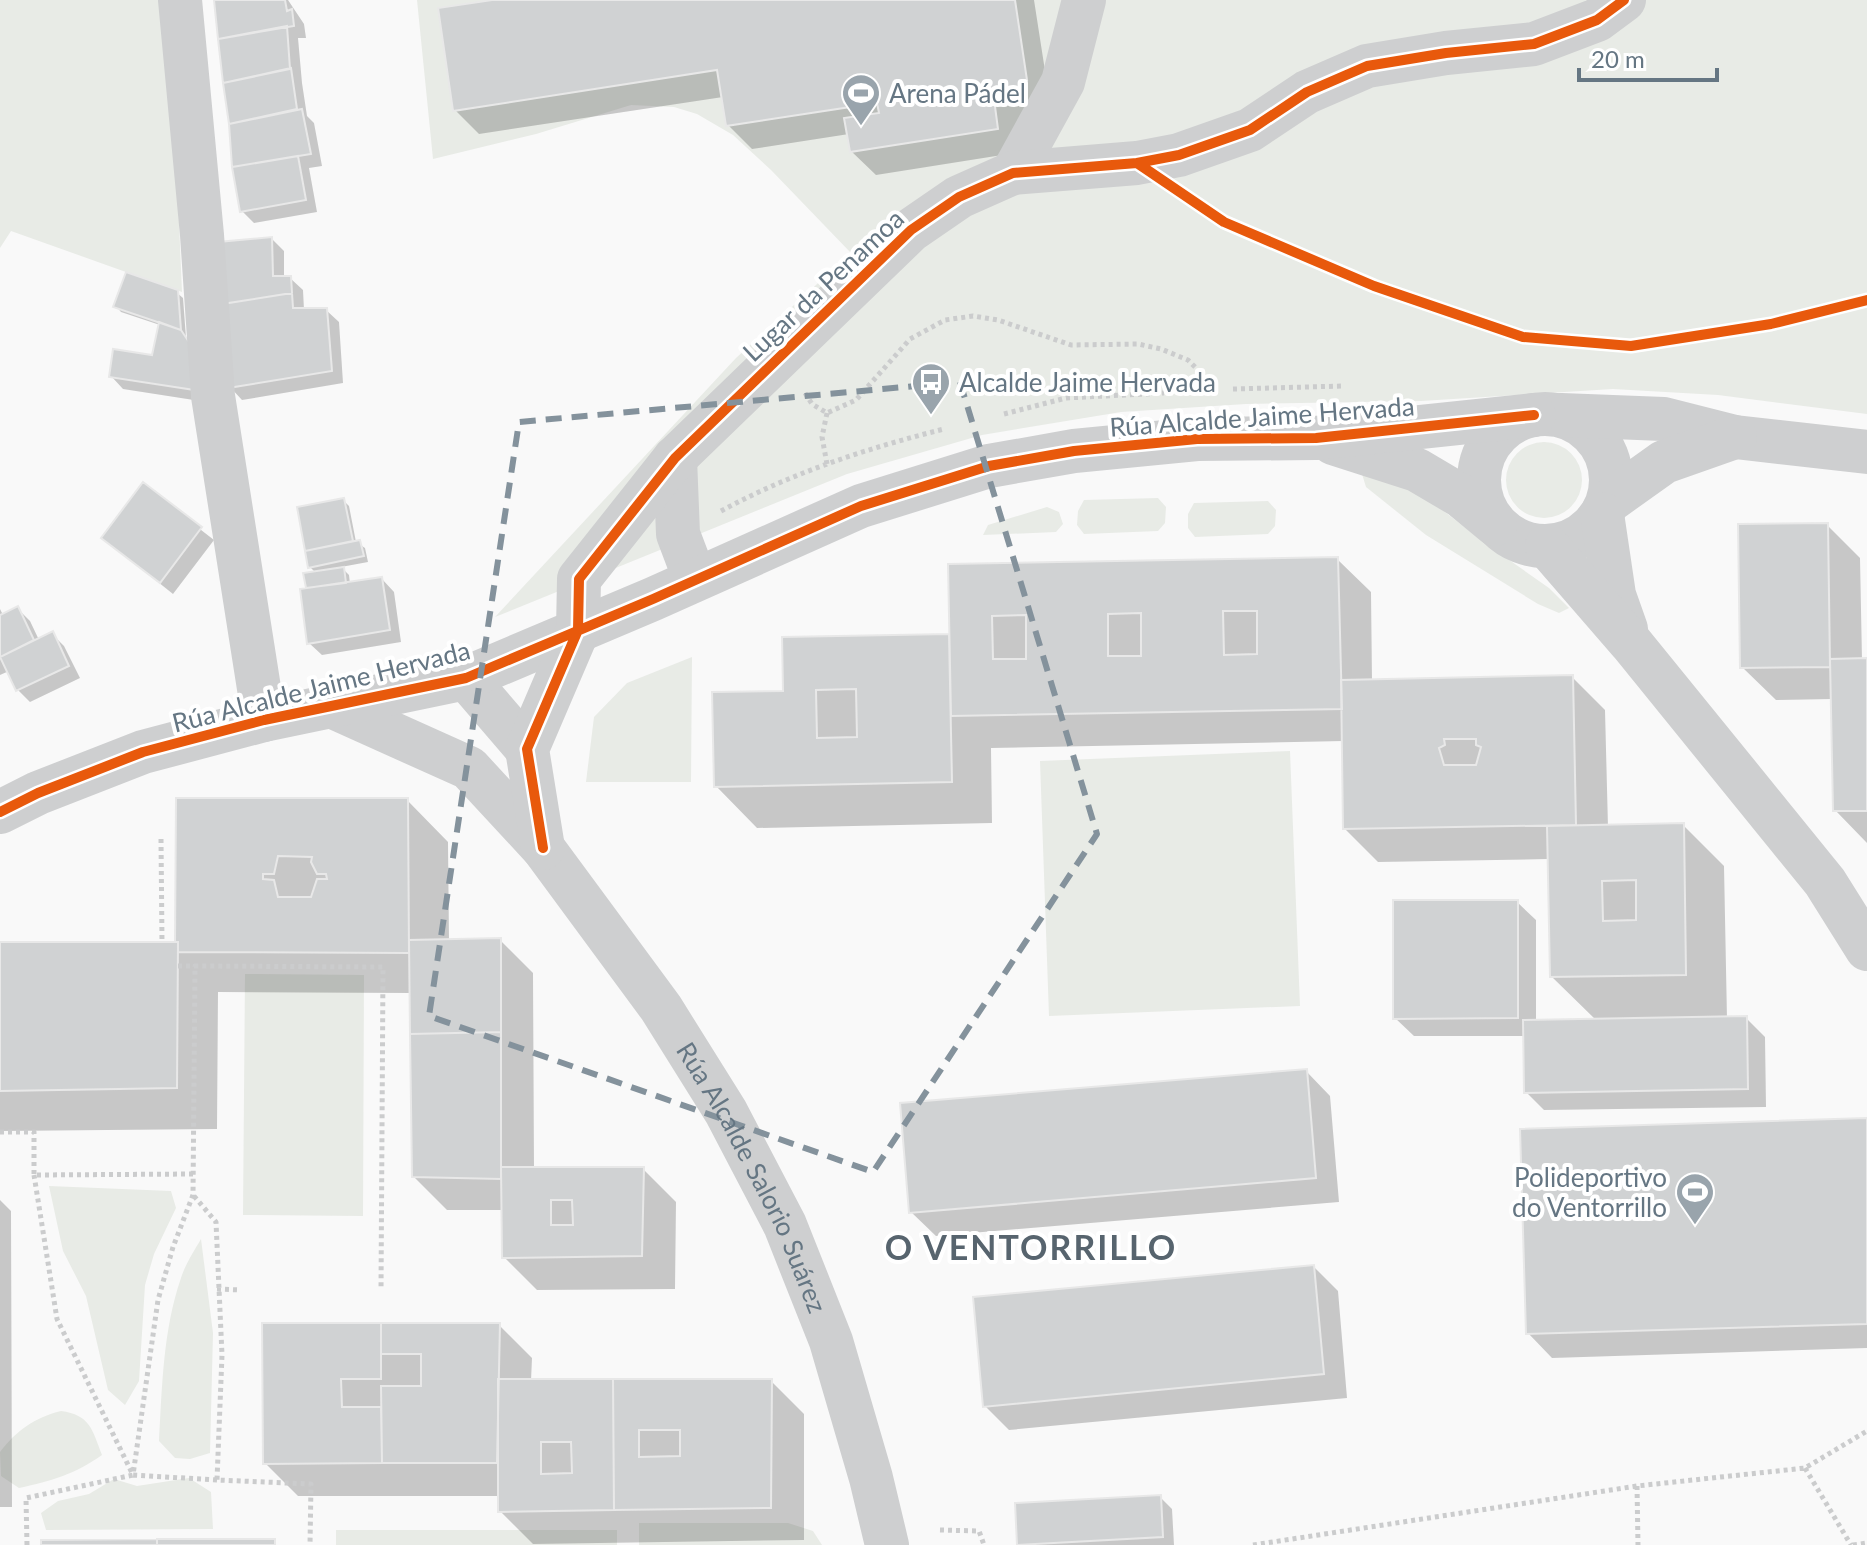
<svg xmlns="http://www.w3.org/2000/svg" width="1867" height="1545" font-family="Lato,sans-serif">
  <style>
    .green { fill: #e8ebe6 }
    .shadow { fill: #0003 }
    .building { fill: #d0d2d3; stroke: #e8e8e8; stroke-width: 2; fill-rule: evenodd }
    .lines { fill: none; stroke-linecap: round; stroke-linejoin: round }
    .path { stroke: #cbcccd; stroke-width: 5; stroke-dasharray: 4 4; stroke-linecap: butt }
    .minor { stroke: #cecfd0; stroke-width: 44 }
    .cycleway-casing { stroke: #fff; stroke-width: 15 }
    .cycleway { stroke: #e8590c; stroke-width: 10 }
    .marked { fill: none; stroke: #84929c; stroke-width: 6; stroke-dasharray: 16 10; stroke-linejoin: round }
    .labels { text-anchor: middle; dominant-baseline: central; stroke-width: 8; stroke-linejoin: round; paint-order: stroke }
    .poi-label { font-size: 26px; fill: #657683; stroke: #fff; text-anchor: start }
    .street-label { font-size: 26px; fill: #657683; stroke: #fff }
    .district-label { font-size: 34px; font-weight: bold; letter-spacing: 2px; fill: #57646e; stroke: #fff }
  </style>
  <rect width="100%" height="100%" fill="#f9f9f9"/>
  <path class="green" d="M0,0H164L174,107L182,292L11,231L0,248Z
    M417,0H1867V414L1718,395L1613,389L1421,401L1246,404L1121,412L982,435L847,474L495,617L736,358L851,253L771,170L733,135L697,114L674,107L631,105L536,134L433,159Z
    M1506 480a38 38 0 1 1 76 0a38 38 0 1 1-76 0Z
    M1362,474L1401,478L1485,543L1549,588L1569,608L1559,613L1538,604L1426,535L1366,487Z
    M1158,498L1166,507L1165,523L1158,531L1084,534L1077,525L1078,511L1084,500Z
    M1268,501L1276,510L1275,526L1268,534L1195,537L1188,528V514L1194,503Z
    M1047,507L1059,512L1063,524L1056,532L983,535L988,525Z
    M692,657L691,782H586L594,717L627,683Z
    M1290,751L1300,1006L1049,1016L1040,761Z
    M245,974L364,975L363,1216L243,1215Z
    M49,1186L171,1191L176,1208L154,1254L145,1285L139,1381L125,1405L108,1390L86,1296L63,1251Z
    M201,1239L213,1333L210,1453L190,1459L175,1458L159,1441C162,1387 163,1330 181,1278C185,1265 194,1251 201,1239Z
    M61,1411C90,1415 92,1429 102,1455C75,1474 52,1481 19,1488L1,1476L0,1452C17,1430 34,1418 61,1411Z
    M189,1478L211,1492L213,1529L46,1530L41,1513L58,1501L89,1494L114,1479L137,1486Z
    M639,1523H788L813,1531L822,1545H639Z
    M336,1530H617V1545H336Z"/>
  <path class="shadow" d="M216,0H288L304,24L306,38H298L302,83L307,116L314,123L322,166L309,168L317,212L254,223L242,211L234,167Z
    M505,0H1034L1050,103L1021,152L876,175L851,151L849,134L752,149L728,125L723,97L479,134L455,110Z
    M272,239L284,251V278H290L303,290L304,310H326L339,322L343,383L242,400L230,387Z
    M176,292L183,298L186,338L213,403L123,389L111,376L154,357L160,325L121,312L116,306Z
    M143,485L214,540L173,594L103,538Z
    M343,500L349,506L356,542L365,548L368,562L341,567L349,575L350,584L382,579L394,592L401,642L322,655L309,643L306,574L316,573L310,567L299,508Z
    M1827,525L1860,558L1862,660H1867V843L1835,810L1833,699L1776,700L1742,667Z
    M1337,559L1371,592L1372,681L1572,677L1605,710L1608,827L1683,825L1724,866L1727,1019L1746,1018L1765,1037L1766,1107L1544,1110L1526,1092L1525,1036H1414L1395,1018L1517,902L1536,920V1021L1596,1020L1552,977L1549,859L1378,862L1345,829L1344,741L991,748L992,823L757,828L716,786L785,693L948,636L952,639L950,566Z
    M17,608L30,621L39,640L52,634L64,646L80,678L30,702L18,690L9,671L0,675V609L3,615Z
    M178,800H407L448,842L449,941L500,940L533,973L534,1169H643L676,1202L675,1289L537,1290L504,1257L503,1210H447L414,1177L412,993L218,992L217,1129L0,1131V944H177Z
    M1306,1071L1330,1096L1339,1202L936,1236L911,1212Z
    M1867,1120V1348L1552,1358L1528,1333Z
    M0,1200L11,1211L12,1507H0Z
    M1314,1267L1338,1291L1347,1398L1009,1430L985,1406Z
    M264,1325H499L532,1358L531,1381H771L804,1414V1540L533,1544L500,1511L499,1496H298L265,1463Z
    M1160,1497L1172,1509L1174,1545H1019Z"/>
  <path class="building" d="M214,0H285L287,11L292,9L294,26L218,39Z
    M492,0H1015L1027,80H1022L1024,95L994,99L998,129L850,152L844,118L879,113L877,103L726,126L717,70L453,111L438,8Z
    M287,26L290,69L223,83L218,39Z
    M291,68L297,109L229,124L223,83Z
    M302,109L311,154L232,167L229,124Z
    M298,156L306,200L240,212L232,167Z
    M272,237L273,276H291L292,293L222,304L218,242Z
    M126,272L178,290L181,330L113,307Z
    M292,293L293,308H327L332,371L228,388L222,304Z
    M159,322L181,330L197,354L201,391L109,377L113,349L152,355Z
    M143,482L202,527L160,583L101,538Z
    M344,498L353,541L305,551L297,507Z
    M1828,523L1830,667L1740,668L1738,524Z
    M360,540L364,556L308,568L305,551Z
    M1338,557L1342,709L951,716L948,564ZM1223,611H1257V654L1224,655ZM1141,613V656H1108V614ZM1026,615V659H993L992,616Z
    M344,567L346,583L306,588L303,573Z
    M382,577L390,630L307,644L300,589Z
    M18,606L34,640L0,657V615Z
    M53,631L69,666L16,691L0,657Z
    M949,634L952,782L714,787L712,692L783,691L782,637ZM856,689L857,737L817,738L816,690Z
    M1867,658V811H1833L1830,659Z
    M1573,675L1576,825L1343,829L1341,680ZM1444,739H1476V745L1481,747L1476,765H1444L1439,748L1445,745Z
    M176,798H408L409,953L178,952V942H175ZM278,856L312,857L311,862L317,874H326L327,879H317L311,897H278L274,880L263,879V874H274Z
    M1684,823L1686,975L1550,977L1547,826ZM1636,880V920L1603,921L1602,881Z
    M1393,900H1518V1018L1393,1019Z
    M501,938V1032L410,1034L409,940Z
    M0,942H178L177,1088L0,1091Z
    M1747,1016L1748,1089L1524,1093L1523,1020Z
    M501,1032V1179L412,1177L410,1034Z
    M1307,1069L1316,1178L909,1213L900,1103Z
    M1867,1118V1324L1526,1334L1520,1129Z
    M501,1167H644L642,1256L502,1258ZM551,1200H572L573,1225H551Z
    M1314,1265L1324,1374L983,1407L973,1297Z
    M262,1323H381V1379H341L342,1407H381L382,1463L263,1464Z
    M381,1323H500L497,1463H382L381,1386H421V1354H381Z
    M498,1379H613L614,1510L498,1512ZM541,1442H571L572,1473L541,1474Z
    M613,1379H772L771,1508L614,1510ZM639,1430H680V1456L639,1457Z
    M1161,1495L1163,1537L1017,1545L1015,1503Z
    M157,1539H275V1545H157Z
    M157,1539V1545H41V1540Z"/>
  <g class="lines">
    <path class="path" d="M1233,389L1343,386
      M805,393L812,404L827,413L856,400L910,339L945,320L973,316L998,320L1071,345L1138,344L1161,349L1188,360L1201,373L1208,390L1206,391
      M827,413L822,437L827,464
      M1004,414L1066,398L1164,393
      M721,511C791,473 868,448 944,429
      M161,839L162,942
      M178,966H195
      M0,1132H34V1175L193,1174
      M194,1196L216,1222L222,1355L217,1480L311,1484L310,1545
      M217,1289L240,1290
      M1805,1468L1851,1545
      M217,1480L133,1475L158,1300L173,1247L193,1195L195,966L383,967L381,1290
      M1637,1486L1638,1545
      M940,1530L979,1531L984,1545
      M27,1545L26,1498L133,1475L57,1319L34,1175
      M1253,1545L1637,1486L1805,1468L1867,1431
      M1853,1545L1867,1543"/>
    <g class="minor">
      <path d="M180,0L202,235L213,396L264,720"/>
      <path d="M1013,173L1063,82L1084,0"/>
      <circle cx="1545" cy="480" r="66"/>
      <path d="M1561,415L1664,419L1735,437L1867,452"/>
      <path d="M1333,443L1417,470L1461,496L1495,524"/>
      <path d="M675,458L678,534L695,579"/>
      <path d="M1608,502L1664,462L1735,437"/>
      <path d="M1602,514L1614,595L1626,629"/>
      <path d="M1547,546L1631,643L1825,882L1867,949"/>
      <path d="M466,678L527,749"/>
      <path id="s1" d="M331,706L469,768L543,848L661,1008L726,1112L785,1225L831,1341L871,1478L887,1545"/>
      <path d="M0,812L38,793L143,752L264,720L466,678L653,599L861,506L989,466L1074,451L1197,439L1316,438L1534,415"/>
      <path d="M543,848L527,749L578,630L579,579L675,458L911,230L959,197L1013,173L1137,163L1179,155L1250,130L1307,92L1367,66L1446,53L1534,44L1597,20L1624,0"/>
    </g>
    <defs>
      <path id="cycleway" d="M1137,163L1224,222L1374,286L1523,337L1631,346L1771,324L1867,300
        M0,812L38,793L143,752L264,720L466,678L653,599L861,506L989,466L1074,451L1197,439L1316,438L1534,415
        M543,848L527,749L578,630L579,579L675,458L911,230L959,197L1013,173L1137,163L1179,155L1250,130L1307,92L1367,66L1446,53L1534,44L1597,20L1624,0"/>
    </defs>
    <use href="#cycleway" class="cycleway-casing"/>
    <use href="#cycleway" class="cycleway"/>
  </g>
  <path class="marked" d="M960,382L1097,834L873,1172L429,1016L519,422Z"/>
  <defs>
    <symbol id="stadium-pin" viewBox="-11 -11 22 30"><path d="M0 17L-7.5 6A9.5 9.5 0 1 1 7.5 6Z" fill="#99a4ac" stroke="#fff"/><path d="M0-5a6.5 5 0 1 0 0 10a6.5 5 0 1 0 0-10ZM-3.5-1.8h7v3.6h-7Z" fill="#fff"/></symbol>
    <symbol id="bus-pin" viewBox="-11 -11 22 30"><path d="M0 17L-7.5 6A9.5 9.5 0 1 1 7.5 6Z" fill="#99a4ac" stroke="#fff"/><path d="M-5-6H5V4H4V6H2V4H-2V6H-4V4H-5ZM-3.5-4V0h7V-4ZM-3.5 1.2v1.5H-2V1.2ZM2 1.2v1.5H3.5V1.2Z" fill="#fff"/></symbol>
  </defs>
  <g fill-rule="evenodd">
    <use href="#stadium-pin" x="839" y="71" width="44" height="60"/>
    <use href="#bus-pin" x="909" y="360" width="44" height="60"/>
    <use href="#stadium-pin" x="1673" y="1170" width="44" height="60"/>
  </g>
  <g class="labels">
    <g class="poi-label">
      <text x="889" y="93">Arena Pádel</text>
      <text x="959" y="382">Alcalde Jaime Hervada</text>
      <text x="1667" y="1177" text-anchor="end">Polideportivo<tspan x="1667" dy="30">do Ventorrillo</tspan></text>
    </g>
    <g class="street-label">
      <text transform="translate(823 285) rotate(-43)">Lugar da Penamoa</text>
      <text transform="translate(1262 416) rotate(-4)">Rúa Alcalde Jaime Hervada</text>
      <text transform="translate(321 686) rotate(-14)">Rúa Alcalde Jaime Hervada</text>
      <text stroke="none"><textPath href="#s1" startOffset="652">Rúa Alcalde Salorio Suárez</textPath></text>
    </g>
    <g class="district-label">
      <text x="1031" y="1246">O VENTORRILLO</text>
    </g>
  </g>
  <path d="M1579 68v12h138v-12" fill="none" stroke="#657683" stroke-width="4"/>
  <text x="1591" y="68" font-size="24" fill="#657683" stroke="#ffffff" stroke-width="6" paint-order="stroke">20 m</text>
</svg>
